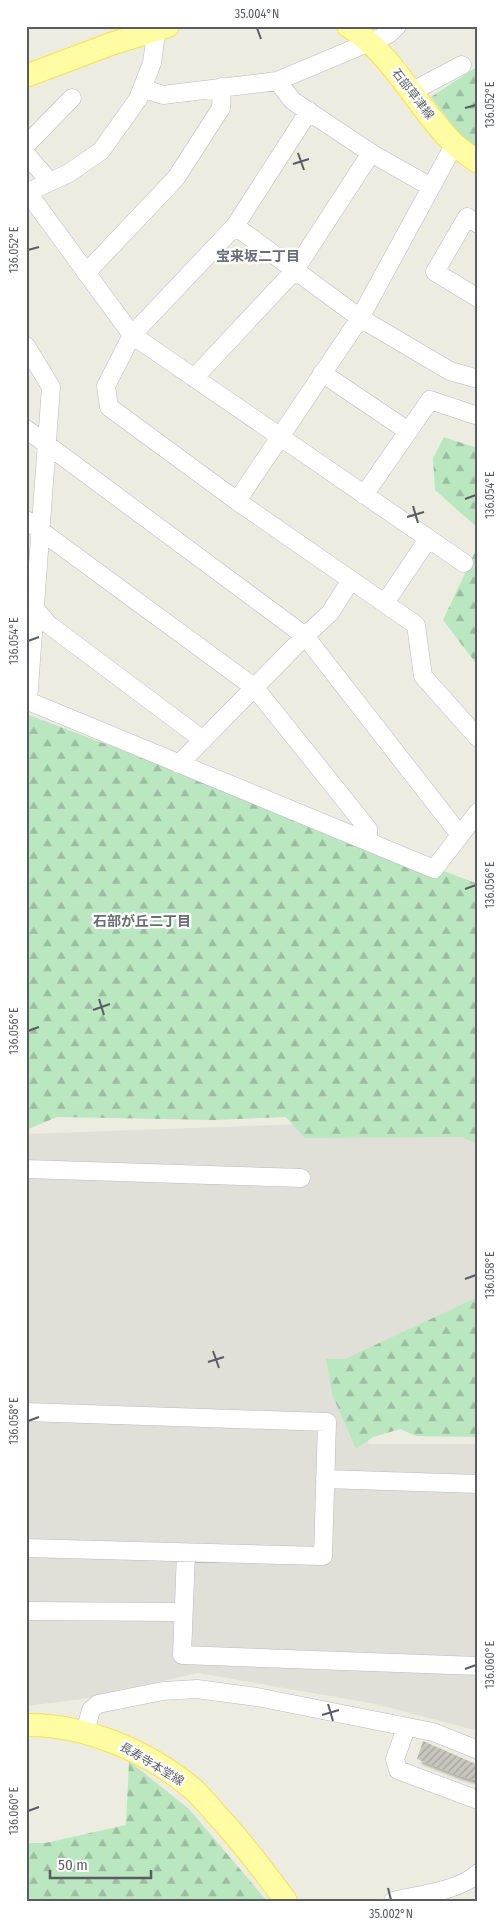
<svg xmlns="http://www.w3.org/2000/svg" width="504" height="1927" font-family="'Fira Sans Condensed','Noto Sans JP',sans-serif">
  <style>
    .industrial { fill: #e0dfd8 }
    .forest { fill: url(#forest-firs) }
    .building { fill: url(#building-hatch); filter: url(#shadow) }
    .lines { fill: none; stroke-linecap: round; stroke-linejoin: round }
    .minor-casing { stroke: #b8bac0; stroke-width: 19 }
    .major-casing { stroke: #fae14c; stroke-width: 24 }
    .minor { stroke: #fff; stroke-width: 18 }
    .major { stroke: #fffca3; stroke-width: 22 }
    .ticks { fill: none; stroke: #595c62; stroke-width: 2 }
    .labels { text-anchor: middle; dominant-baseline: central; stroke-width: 4.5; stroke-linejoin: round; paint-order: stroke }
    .street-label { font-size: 12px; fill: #595c62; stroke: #fff }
    .neighbourhood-label { font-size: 14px; font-weight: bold; fill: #6a6e74; stroke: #fff }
    .neatline { fill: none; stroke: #595c62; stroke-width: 2 }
    .ticks-label { font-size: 12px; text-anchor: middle; fill: #595c62 }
  </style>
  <defs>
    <pattern id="forest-firs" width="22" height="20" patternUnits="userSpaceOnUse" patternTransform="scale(1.25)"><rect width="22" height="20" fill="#bae7c0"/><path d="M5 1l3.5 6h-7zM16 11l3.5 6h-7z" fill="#9abe9f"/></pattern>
    <pattern id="building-hatch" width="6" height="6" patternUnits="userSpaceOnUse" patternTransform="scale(1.25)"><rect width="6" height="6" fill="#c8c6bd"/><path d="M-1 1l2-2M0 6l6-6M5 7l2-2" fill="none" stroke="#a5a49d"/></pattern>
    <filter id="shadow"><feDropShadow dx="4.5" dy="4.5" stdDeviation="1" flood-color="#0004"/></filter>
  </defs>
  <rect width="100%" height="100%" fill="#edece0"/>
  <path class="industrial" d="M333,1123L478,1126V1304L338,1372L369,1444H478V1731L376,1704L198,1673L82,1699L26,1706V1134Z"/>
  <path class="forest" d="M478,66V148L462,137L431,97Z
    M444,437L474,447L478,442V528L435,490L433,458Z
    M478,546V666L443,620Z
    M26,714L478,884V1145L462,1137L305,1138L286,1117L215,1120L57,1117L26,1130Z
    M478,1297V1437L416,1436L400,1429L373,1437L356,1449L332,1394L326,1359H345Z
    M129,1761L189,1809L267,1901H26V1843H45L126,1825Z"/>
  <path class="building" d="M423,1741L478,1765V1781L457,1775L417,1759Z"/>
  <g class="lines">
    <defs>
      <path id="minor" d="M277,81L293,101L371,153L431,187
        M142,88L163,95L277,81L389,34L397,26
        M411,92L462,65
        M309,111L235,226L132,335L106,386L109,407L237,501L416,625L423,676L478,738
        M26,145L72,98
        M26,154L50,182
        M26,193L69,173L101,151L138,99L152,63L157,26
        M28,193L132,335L464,563
        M478,224L467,217L435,272L478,298
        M235,226L360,318L450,371L478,379
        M86,273L176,178L221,108L222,87
        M26,346L51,387L28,701L434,869L478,812
        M322,373L408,431
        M194,378L295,270L371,153
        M26,429L305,636L460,835
        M364,495L430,400L475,415
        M237,501L360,318L454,145
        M26,520L255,688L368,829V842
        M385,603L428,539
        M31,604L48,624L203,740
        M179,764L305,636L330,613L351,580
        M26,1169L301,1178
        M26,1412L327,1422L323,1556L26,1548
        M325,1479L478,1484
        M186,1553L182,1655L478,1666
        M26,1611L183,1612
        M406,1728L395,1759L398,1770L478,1800
        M85,1732L91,1710L98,1704L163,1691L197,1689L257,1697L433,1732L478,1750
        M393,1901C418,1895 460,1891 478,1873"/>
      <path id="major" d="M348,26C393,54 416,106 453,143C460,150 470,156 478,162
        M26,76L111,44L168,26
        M26,1725C85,1724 149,1752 193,1789C202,1797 209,1806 217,1815C242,1842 264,1871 286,1901"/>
    </defs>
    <use href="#minor" class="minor-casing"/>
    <use href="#major" class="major-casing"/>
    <use href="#minor" class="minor"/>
    <use href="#major" class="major"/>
  </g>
  <path class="ticks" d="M257,28L261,39M465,108L476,105M298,153L304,170M293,164L309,159M28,250L39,247M465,499L476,495M413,506L418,523M407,517L424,512M28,641L39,637M465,889L476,885M99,999L104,1015M93,1010L110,1004M28,1031L39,1027M465,1279L476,1275M213,1351L219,1368M208,1362L224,1357M28,1421L39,1417M465,1669L476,1665M328,1704L333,1721M322,1715L339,1710M28,1811L39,1807M388,1888L391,1900"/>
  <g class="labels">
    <g class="street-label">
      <text transform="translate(413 94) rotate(52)">石部草津線</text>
      <text transform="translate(152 1764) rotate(31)">長寿寺本堂線</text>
    </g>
    <g class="neighbourhood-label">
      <text x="258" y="256">宝来坂二丁目</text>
      <text x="142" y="921">石部が丘二丁目</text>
    </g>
  </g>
  <rect width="504" height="1927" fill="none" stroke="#ffffff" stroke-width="55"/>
  <path d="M50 1870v8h101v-8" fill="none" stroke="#595c62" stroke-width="2.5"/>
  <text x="58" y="1870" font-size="15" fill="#595c62" stroke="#ffffff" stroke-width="4" paint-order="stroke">50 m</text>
  <rect x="28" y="28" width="448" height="1872" class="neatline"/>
  <g class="ticks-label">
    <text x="257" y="18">35.004°N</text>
    <text transform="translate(490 105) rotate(-90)" y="4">136.052°E</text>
    <text transform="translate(14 250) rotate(-90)" y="4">136.052°E</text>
    <text transform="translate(490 495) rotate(-90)" y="4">136.054°E</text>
    <text transform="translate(14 641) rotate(-90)" y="4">136.054°E</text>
    <text transform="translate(490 885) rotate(-90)" y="4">136.056°E</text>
    <text transform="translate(14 1031) rotate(-90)" y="4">136.056°E</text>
    <text transform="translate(490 1275) rotate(-90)" y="4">136.058°E</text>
    <text transform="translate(14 1421) rotate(-90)" y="4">136.058°E</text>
    <text transform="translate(490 1665) rotate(-90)" y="4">136.060°E</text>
    <text transform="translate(14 1811) rotate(-90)" y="4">136.060°E</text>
    <text x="391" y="1918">35.002°N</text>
  </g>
</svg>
